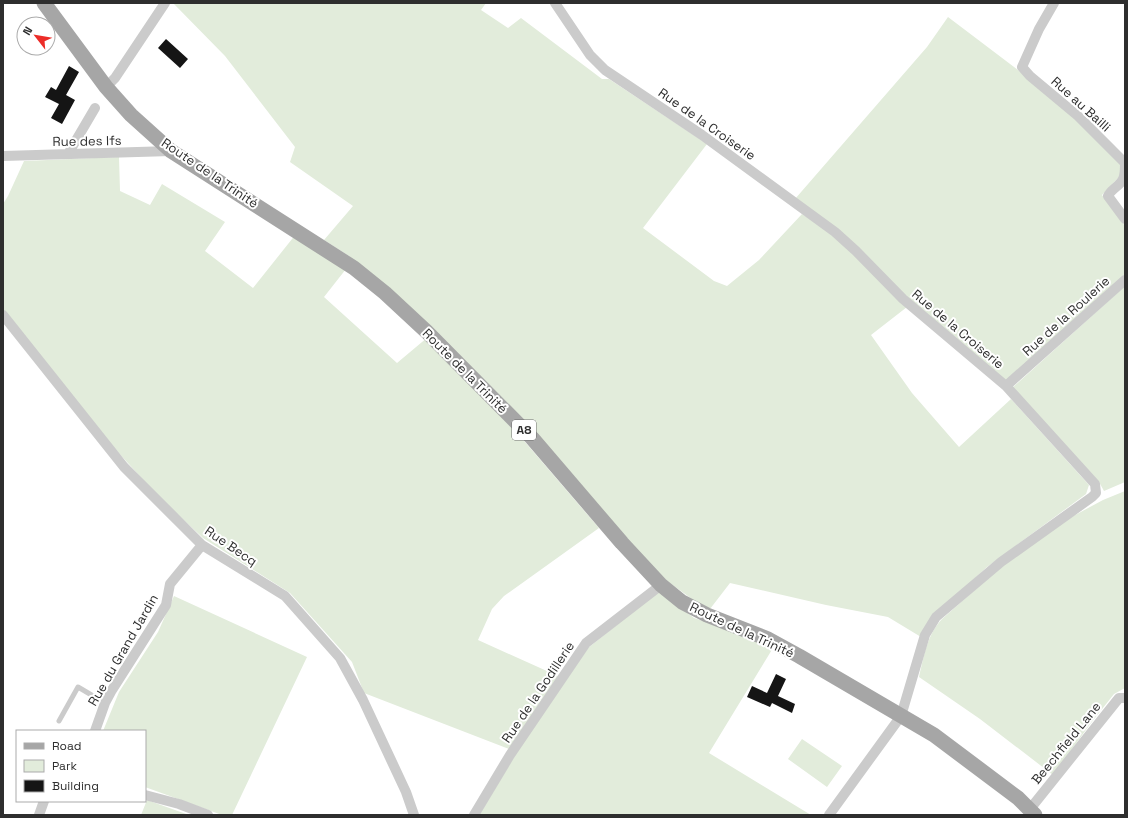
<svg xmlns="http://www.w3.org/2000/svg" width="1128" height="818" font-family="'Space Grotesk',sans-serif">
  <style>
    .green { fill: #e2ecdb }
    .building { fill: #151515 }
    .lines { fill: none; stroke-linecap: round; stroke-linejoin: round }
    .lane { stroke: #cbcbcb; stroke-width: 5 }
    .street { stroke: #cbcbcb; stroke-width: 10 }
    .primary { stroke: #a6a6a6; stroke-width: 15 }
    .labels { text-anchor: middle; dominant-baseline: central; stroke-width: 4; stroke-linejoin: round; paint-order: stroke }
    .shield { fill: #fff; stroke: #6d6d6d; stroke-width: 1 }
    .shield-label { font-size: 12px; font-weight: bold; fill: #2e2e2e }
    .street-label { font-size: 13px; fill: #2e2e2e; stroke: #fff }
  </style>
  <rect width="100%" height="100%" fill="#fff"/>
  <path class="green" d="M173,3H486L481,10L508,28L521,18L602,79H609L707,144L643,228L714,281L727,286L759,260L802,214L833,234L907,307L871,335L912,393L959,447L1011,399L1089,485L1086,494L987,567L934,616L921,637L888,617L826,605L730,583L710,609L692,599L667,581L349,256L324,240L353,206L290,162L295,147L225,56Z
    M948,17L1018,70L1074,116L1120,164V176L1102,195L1125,226V274L1006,381L935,322L795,199L927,47Z
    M119,157L120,191L150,205L162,184L225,222L205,251L253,288L296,234L346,269L324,297L397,363L428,337L525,442L599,528L504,596L492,609L478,640L558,676L509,749L364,693L352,662L290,593L203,538L158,496L116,450L3,309V204L8,196L24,161Z
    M1125,286V482L1104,491L1099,482L1012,388Z
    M1125,491V688L1114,694L1091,723L1053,775L980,719L919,677C924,656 927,635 942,619L1003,565L1064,521L1103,500Z
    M659,591L694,618L750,637L773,648L709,753L811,815H479L517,752L588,648Z
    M174,596L307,657L232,815H222L145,787V731H103L119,692L158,632Z
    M802,739L842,766L827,787L788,759Z
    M147,800L189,815H141Z"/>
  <path class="building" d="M166,39L188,59L180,68L158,48Z
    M69,66L79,72L66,95L75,100L62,124L51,118L59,104L45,97L51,87L56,90Z
    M776,674L786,679L778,696L795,704L792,713L772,703L770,707L747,697L752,686L767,693Z"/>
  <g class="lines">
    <path class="lane" d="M59,721L78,687L105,703"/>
    <path class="street" d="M555,3L590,55L605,70L702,135L835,232L856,251L903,299L1006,386L1095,484L1096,493L1092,497L1001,562L936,617L925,635L901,716L829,815
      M1054,3L1039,29L1022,67L1030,76L1078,116L1125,163C1125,168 1125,175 1123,179C1120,186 1111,189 1108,196L1125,219
      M106,87L115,78L165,3
      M68,154L95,108
      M3,156L171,151
      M3,315L124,467L202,545L285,596L340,658L363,700L406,792L414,815
      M1006,386L1125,280
      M95,731L105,703L112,690L166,605L170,584L202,545
      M145,795L179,804L208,815
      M1030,809L1119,698H1125
      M39,815L44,801
      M474,815L510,755L586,643L661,585"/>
    <path class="primary" d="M44,3L106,87L131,115L171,151L354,268L385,293L427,332L532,438L622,543L661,585L682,602L707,615L768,639L799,656L934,735L1018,798L1035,815"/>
  </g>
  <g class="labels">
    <rect class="shield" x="512" y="420" width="24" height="20" rx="3"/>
    <g class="shield-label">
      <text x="524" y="430">A8</text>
    </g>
    <g class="street-label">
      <text transform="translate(1081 104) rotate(42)">Rue au Bailli</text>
      <text transform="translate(707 124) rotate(35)">Rue de la Croiserie</text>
      <text transform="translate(87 141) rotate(-1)">Rue des Ifs</text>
      <text transform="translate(210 173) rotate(34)">Route de la Trinité</text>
      <text transform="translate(1066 316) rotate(-42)">Rue de la Roulerie</text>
      <text transform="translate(958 329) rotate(40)">Rue de la Croiserie</text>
      <text transform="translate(465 371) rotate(45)">Route de la Trinité</text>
      <text transform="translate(231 546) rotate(34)">Rue Becq</text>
      <text transform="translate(742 630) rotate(25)">Route de la Trinité</text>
      <text transform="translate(123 650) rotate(-60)">Rue du Grand Jardin</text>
      <text transform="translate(538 692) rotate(-56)">Rue de la Godillerie</text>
      <text transform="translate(1066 743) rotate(-51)">Beechfield Lane</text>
    </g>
  </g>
  <rect width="1128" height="818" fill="none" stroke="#2e2e2e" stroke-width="8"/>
  <rect x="16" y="730" width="130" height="72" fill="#ffffff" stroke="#ababab"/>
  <rect x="24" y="743" width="20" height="6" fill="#a6a6a6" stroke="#ababab"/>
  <text x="52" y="750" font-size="12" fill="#2e2e2e">Road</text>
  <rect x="24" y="760" width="20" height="12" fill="#e2ecdb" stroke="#ababab"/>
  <text x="52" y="770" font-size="12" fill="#2e2e2e">Park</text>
  <rect x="24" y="780" width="20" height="12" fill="#151515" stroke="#ababab"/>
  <text x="52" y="790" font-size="12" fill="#2e2e2e">Building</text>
  <g transform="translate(36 36) rotate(301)"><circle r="19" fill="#ffffff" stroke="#ababab"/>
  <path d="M0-3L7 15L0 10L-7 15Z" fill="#ec2c28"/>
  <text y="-6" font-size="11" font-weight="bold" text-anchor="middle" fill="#2e2e2e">N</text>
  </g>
</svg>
